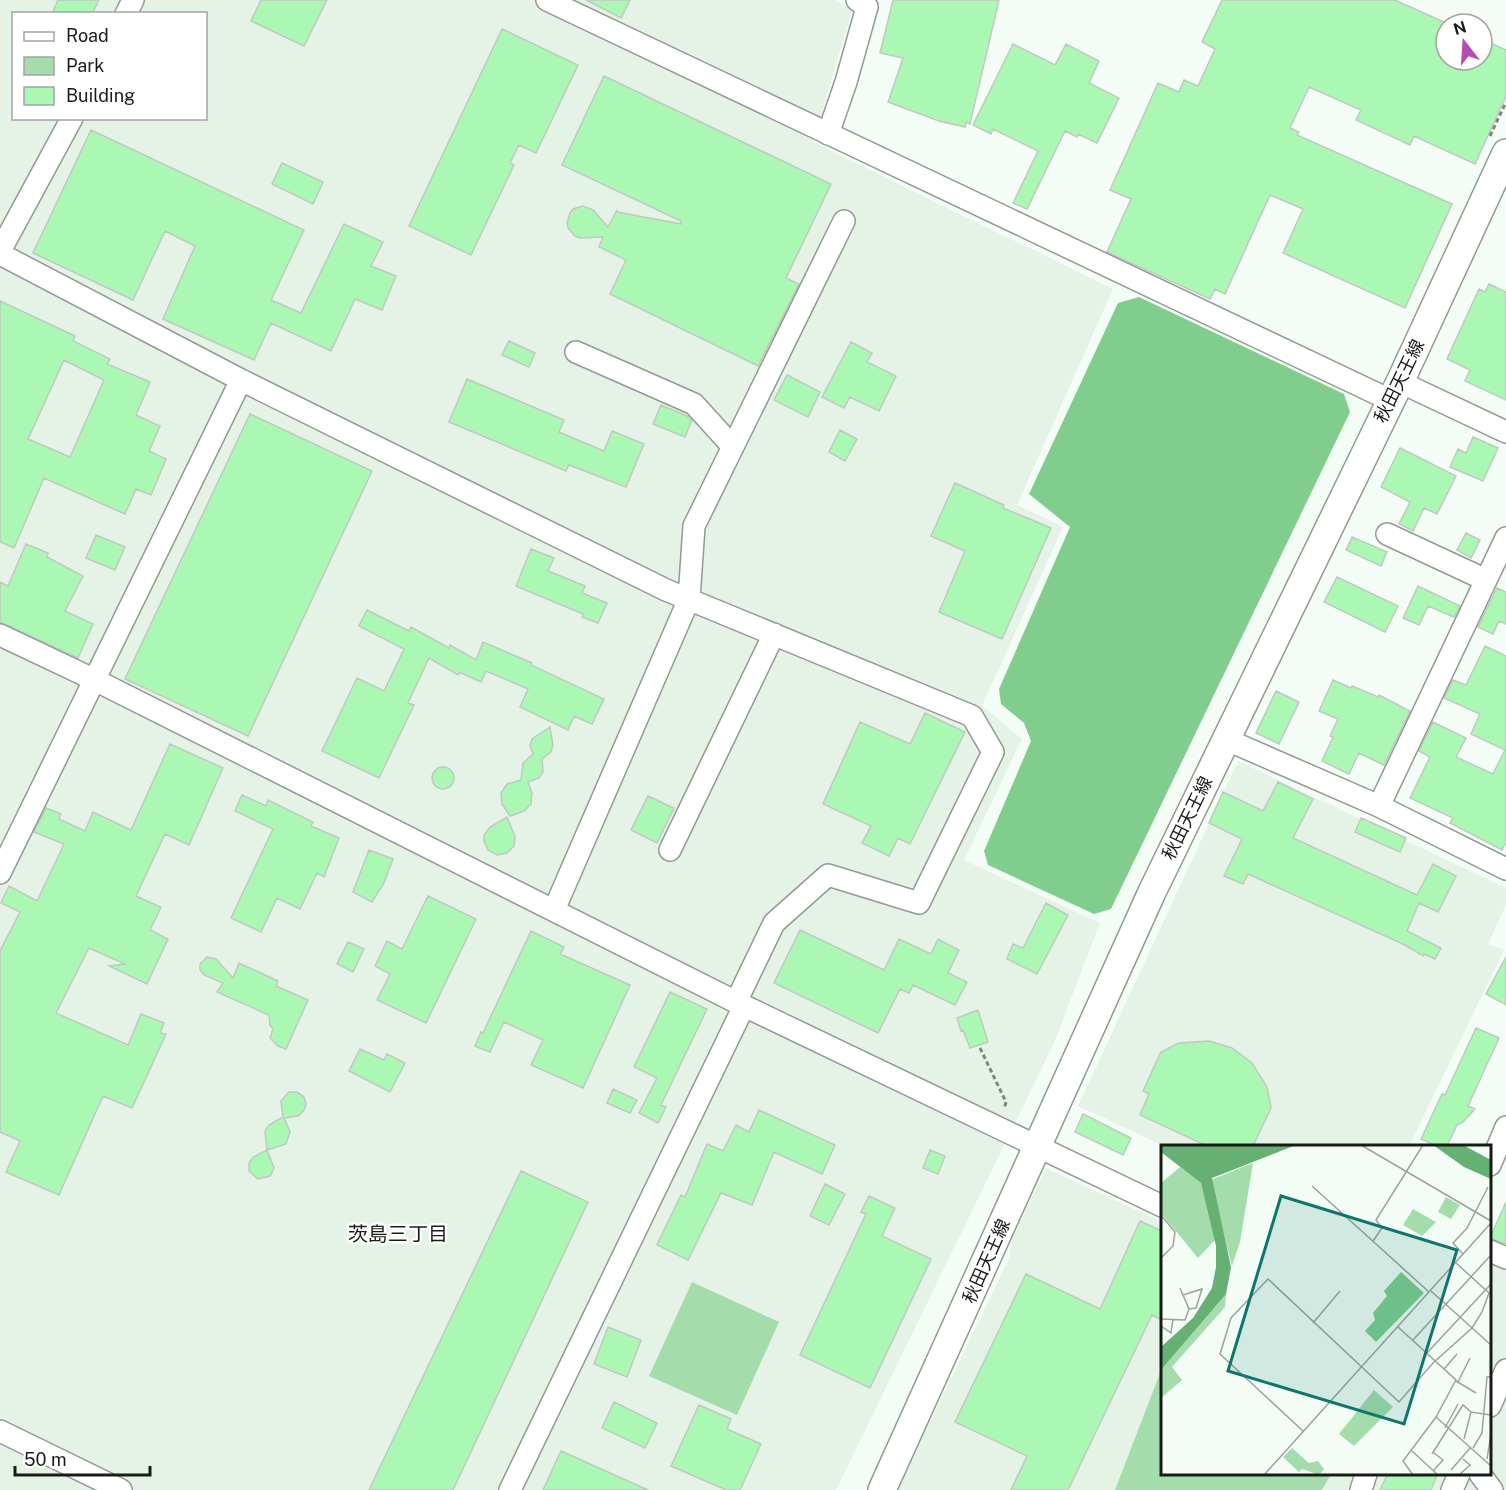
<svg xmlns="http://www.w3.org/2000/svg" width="1506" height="1490" font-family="'Public Sans','Noto Sans JP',sans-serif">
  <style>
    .built { fill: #e4f3e5; fill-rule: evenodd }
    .green { fill: #a4dcab }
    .forest { fill: #81cd8d }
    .building { fill: #abf8b5; stroke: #c0c9c1; stroke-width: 1.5; fill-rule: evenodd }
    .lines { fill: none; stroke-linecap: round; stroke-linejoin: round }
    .minor-casing { stroke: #929a92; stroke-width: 24 }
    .major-casing { stroke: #929a92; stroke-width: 30 }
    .path { stroke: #808580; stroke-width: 3; stroke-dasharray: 4.5 3; stroke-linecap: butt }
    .minor { stroke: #fff; stroke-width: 21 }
    .major { stroke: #fff; stroke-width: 27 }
    .labels { text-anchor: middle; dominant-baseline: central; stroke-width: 4.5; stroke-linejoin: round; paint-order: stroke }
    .street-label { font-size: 18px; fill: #181b18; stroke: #fff }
    .neighbourhood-label { font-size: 20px; fill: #181b18; stroke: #fff }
    .inset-road { fill: none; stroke: #9ca39d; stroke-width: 1.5 }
    .view { fill: #0f766e; fill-opacity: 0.15; stroke: #0f766e; stroke-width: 3 }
    .inset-edge { fill: none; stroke: #181b18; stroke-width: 3 }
  </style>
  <rect width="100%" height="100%" fill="#f4fdf5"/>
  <path class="built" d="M0,0H835L852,10L813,142L1113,289L1017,505L1063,527L982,706L1022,739L964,860L1100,923L1054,1043L836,1490H0ZM14,14H206V118H14Z
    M1238,761L1506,888V905L1488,944L1504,950L1409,1146H1164L1078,1106Z
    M1046,1168L1162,1222V1474H1490V1262L1506,1268V1490H897L1009,1259L1012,1240Z"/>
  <path class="green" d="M692,1282L779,1322L737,1415L649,1376Z
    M1162,1368V1474H1331L1322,1490H1115Z"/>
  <path class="forest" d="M1139,297L1344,394L1350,412L1111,909L1094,914L988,865L984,851L1031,741L1024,723L1001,704L999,689L1070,527L1029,494L1118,303Z"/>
  <path class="building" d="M58,0H99L92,14H52Z
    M261,0H327L304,46L251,21Z
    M586,0H630L621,18Z
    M893,0H999L970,124L966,122L965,127L939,121L888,102L903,58L880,53Z
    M1222,0H1395L1446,23V60H1482V39L1506,50V96L1475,164L1414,136L1410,145L1356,120L1361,110L1309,87L1290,128L1299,132L1297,135L1452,204L1405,308L1283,253L1303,209L1270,195L1225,294L1215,289L1210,299L1107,252L1131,199L1110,190L1158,83L1179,92L1184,80L1198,86L1215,49L1202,42Z
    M502,29L578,65L536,153L519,145L510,163L514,165L471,255L409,226Z
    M1013,44L1055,65L1066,44L1099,61L1089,83L1119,98L1097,143L1078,134L1077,137L1065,131L1027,209L1013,203L1038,151L993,129L991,134L973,125Z
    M604,76L831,184L786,278L799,284L758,366L610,294L626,260L599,247L603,237L580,238L575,236L568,228L567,223L570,213L573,209L583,206L593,210L608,227L617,210V212L681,224V221L562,165Z
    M91,130L304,230L271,300L301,313L344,224L383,242L371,266L396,276L382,310L355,299L331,351L271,323L254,360L163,319L195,246L165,231L133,300L33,253Z
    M282,163L323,182L313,204L272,184Z
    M1489,284L1506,292V400L1465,381L1470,370L1447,359L1479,289L1485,292Z
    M0,301L75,336L73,341L110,359L107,364L150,382L136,415L160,426L149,451L166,459L151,495L136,489L125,514L44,478L14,548L0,542ZM64,360L104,380L70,457L28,439Z
    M509,341L535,353L529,367L502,355Z
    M851,342L872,353L867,362L896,376L879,411L850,397L844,408L822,397Z
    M787,375L820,392L808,417L774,400Z
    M467,379L564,420L559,432L604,451L612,431L644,444L626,487L569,465L566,471L449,422Z
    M661,405L687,416L692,420L685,437L653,424Z
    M250,414L372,471L248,736L125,679Z
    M840,430L857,439L845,461L829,452Z
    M1473,437L1498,448L1483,481L1450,467L1458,449L1466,453Z
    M1400,448L1456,476L1437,514L1424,508L1413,531L1399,524L1410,502L1381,487Z
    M955,483L1004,505L1003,508L1051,528L1002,639L939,612L965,551L931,536Z
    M1466,533L1480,540L1471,558L1457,550Z
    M96,535L125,547L115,570L86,558Z
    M1352,537L1387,552L1381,566L1346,550Z
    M26,544L48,553L47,557L83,576L65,611L93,624L78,658L0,622V582L8,586Z
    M531,549L554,558L548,571L585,586L582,593L607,603L598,623L582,617L583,614L516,586Z
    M1337,577L1398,606L1385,632L1324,602Z
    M1418,586L1460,606L1454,617L1428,606L1419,625L1403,618Z
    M1497,588L1506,592V624L1499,621L1493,634L1478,627Z
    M367,610L409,631L411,627L449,648L450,645L476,660L483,642L532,663L531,665L604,699L592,724L574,716L568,730L520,707L528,689L486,671L481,682L459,672L458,675L429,658L408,703L414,705L379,778L322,751L357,678L384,691L404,649L359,626Z
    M1485,646L1506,656V842L1502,850L1450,823L1453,818L1410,798L1430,757L1419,751L1433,722L1466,738L1456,757L1493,774L1505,750L1471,734L1480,714L1444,698L1453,680L1466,685Z
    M1333,680L1351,688L1352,686L1378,697L1379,695L1410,711L1384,765L1359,753L1349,774L1322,761L1333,737L1330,736L1338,719L1319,711Z
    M1276,691L1299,702L1279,744L1256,733Z
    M925,713L965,732L910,844L898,838L889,856L862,843L871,826L823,804L860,722L910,744Z
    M550,727L553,745L551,752L542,759L543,772L539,778L528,782L532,793L531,804L524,811L510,816L502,804L501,793L507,784L521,780L523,763L533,754L530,746L532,739Z
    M170,744L223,768L189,845L165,834L136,896L161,907L150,930L168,939L147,984L109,966L125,964L89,948L56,1013L128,1045L141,1014L164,1023L160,1033L166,1034L132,1108L103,1096L59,1195L6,1172L20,1141L0,1132V951L20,912L1,903L9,886L37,901L64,844L34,832L46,808L61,814L59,819L85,831L93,812L131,830Z
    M432 778a11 11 0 1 1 22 0a11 11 0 1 1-22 0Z
    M1278,782L1313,799L1293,838L1417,895L1433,864L1456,876L1438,912L1419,903L1407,931L1441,948L1435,959L1424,954L1423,956L1405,945L1248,874L1243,884L1224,876L1242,839L1209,823L1223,792L1263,811Z
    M242,795L266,806L268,800L313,822L311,826L339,838L324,877L317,873L300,909L277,898L261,932L231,918L273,829L235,811Z
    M648,796L674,808L657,843L631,830Z
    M507,817L515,836L514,846L507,853L497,855L488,850L484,841V835L490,827Z
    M1361,818L1406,838L1400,852L1355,832Z
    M369,850L393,859L384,883L372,902L353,892Z
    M428,896L476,919L426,1023L377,1000L390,974L375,966L387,941L402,949Z
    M1046,903L1068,915L1037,974L1007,959L1013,944L1023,948Z
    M800,930L884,970L899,939L931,954L938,939L959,950L948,973L967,982L955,1005L913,985L909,993L900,989L878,1033L774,983Z
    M531,931L564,947L560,954L630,985L583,1088L531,1065L543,1040L504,1022L490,1052L475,1046L481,1032L483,1033Z
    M348,942L364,949L353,972L337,964Z
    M207,957L216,959L233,978L239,963L278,981L276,986L308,1000L286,1049L278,1046L270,1038L273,1029L270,1025L269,1015L217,992L223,983L204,975L200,970V964Z
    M1506,957V1005L1486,994Z
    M670,992L707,1009L661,1105L666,1107L658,1123L639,1113L657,1078L634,1067Z
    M978,1010L988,1042L970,1048L963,1030L961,1031L957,1018Z
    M1476,1028L1499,1038L1468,1106L1475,1109L1463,1122L1457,1125L1447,1146H1437L1421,1139L1442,1094L1445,1095Z
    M1209,1041L1232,1048L1252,1063L1267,1087L1271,1108L1253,1146H1207L1140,1115L1149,1094L1143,1091L1161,1052L1179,1043Z
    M360,1049L384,1060L387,1054L405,1063L390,1092L349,1071Z
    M613,1089L637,1100L630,1113L607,1103Z
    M289,1092H297L304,1097L306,1105L304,1110L298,1116L284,1118L290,1132L286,1144L267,1150L265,1131L269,1125L283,1117L281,1101Z
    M759,1110L835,1145L822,1174L774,1152L752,1205L721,1193L688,1260L657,1245L681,1195L685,1197L707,1144L723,1151L736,1125L749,1132Z
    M1083,1114L1131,1138L1123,1155L1075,1132Z
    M267,1150L274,1168L270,1176L258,1179L249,1171V1163L253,1157Z
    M930,1150L945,1156L938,1174L923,1168Z
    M521,1171L588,1202L453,1490H369Z
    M825,1184L845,1194L829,1225L810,1216Z
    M869,1196L895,1208L882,1236L931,1259L870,1388L800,1355L866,1214L861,1212Z
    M1506,1202V1244L1490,1238Z
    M1140,1221L1162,1231V1320L1152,1315L1068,1490H1011L1027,1456L955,1422L1026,1274L1100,1309Z
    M608,1327L641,1340L627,1377L594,1364Z
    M614,1402L657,1423L645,1448L602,1428Z
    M699,1405L731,1419L727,1429L761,1444L740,1490H726L671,1466Z
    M561,1451L648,1490H543Z
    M1388,1473H1438L1431,1490H1380Z"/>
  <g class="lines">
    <defs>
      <path id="minor" d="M547,0L1390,400
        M126,14L133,0
        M828,134L846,82L867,7L857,0
        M0,251L72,118
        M0,254L241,380
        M576,352L694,404L733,447
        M1400,382L1506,432
        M1387,534L1486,580
        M0,635L95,680L736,1002L1162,1206
        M1225,739L1379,806L1506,869
        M1379,806L1506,538
        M670,850L774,634
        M0,873L241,380L666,590L972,716L993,752L919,903L828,875L774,923L736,1002
        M554,910L689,599L694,526L844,221
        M1490,1165L1506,1127
        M1490,1251L1506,1258
        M1490,1406L1506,1370
        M0,1431L121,1490
        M1480,1474L1492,1490
        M510,1490L744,1006
        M1361,1490L1366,1474
        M1452,1490L1459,1474"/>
      <path id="major" d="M882,1490L1152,892L1400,382L1506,153"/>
    </defs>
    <use href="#minor" class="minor-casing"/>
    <use href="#major" class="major-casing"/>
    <path class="path" d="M1490,136L1506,102
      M980,1048L1006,1102L1004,1109"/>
    <use href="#minor" class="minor"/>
    <use href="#major" class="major"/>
  </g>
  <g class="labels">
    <g class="street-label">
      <text transform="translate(1399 381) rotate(-64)">秋田天王線</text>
      <text transform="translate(1187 818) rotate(-64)">秋田天王線</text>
      <text transform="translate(986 1261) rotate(-66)">秋田天王線</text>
    </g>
    <g class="neighbourhood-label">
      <text x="398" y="1234">茨島三丁目</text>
    </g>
  </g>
  <g transform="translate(1161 1145)">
    <rect width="330" height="330" fill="#f4fdf5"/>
    <path d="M92,18L79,97L71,121L50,39L52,34ZM19,22L40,38L51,79L54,95L37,113L0,68V38ZM285,52L299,60L290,74L277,67ZM252,64L275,77L261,91L242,80ZM65,149L64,162L11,222L21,235L0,253V225ZM213,245L232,262L193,301L178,289ZM131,303L148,318L157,316L163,324L158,330L141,324L138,327L122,312Z" fill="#a4dcab"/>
    <path d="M240,127L263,148L215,197L204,186L214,175L212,168L226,151L223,146Z" fill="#81cd8d"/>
    <path d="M0,0H135L51,33L70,122L65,149L0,225V202L32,173L51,143L55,122V101L40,38L0,7ZM272,0H302L330,15V34L303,22Z" fill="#65b072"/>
    <path class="inset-road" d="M200,0L330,76M151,41L268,147M0,70L14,87L12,101L0,113M212,96L221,83L215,75L262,0M302,109L292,98L306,83L327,42M270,146L330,200M22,150L41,144L35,163L28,164M0,174L24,175L28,164L19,143M152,178L179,146M0,181L10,188L12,174M237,182L295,235L275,272L242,316L252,330M252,195L330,110M266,208L330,139M283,224L296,209M295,236L315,248M297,237L309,213M275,272L330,321M284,283L297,259M142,286L59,209L70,173L107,134L238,257L272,218L311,183L321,167L328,148L295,118M303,294L310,267L330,270M312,303L321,288L326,232H330M251,306L277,330M272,307L282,315L272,326M271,309L302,260L310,267M326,314L330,289M290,325L310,302M103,330L330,78M298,330L309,320L302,314"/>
    <path class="view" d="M120,51L296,105L243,279L67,226Z"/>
    <rect width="330" height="330" class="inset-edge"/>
  </g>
  <rect x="12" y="12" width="195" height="108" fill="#ffffff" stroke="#a3a4a3" stroke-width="1.5"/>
  <rect x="24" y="32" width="30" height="9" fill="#ffffff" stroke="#a3a4a3" stroke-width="1.5"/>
  <text x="66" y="42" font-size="18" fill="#181b18">Road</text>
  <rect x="24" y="57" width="30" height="18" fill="#a4dcab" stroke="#a3a4a3" stroke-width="1.5"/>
  <text x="66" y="72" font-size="18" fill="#181b18">Park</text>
  <rect x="24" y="87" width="30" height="18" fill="#abf8b5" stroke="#a3a4a3" stroke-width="1.5"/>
  <text x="66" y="102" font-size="18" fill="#181b18">Building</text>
  <g transform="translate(1464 42) rotate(343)"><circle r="28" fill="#ffffff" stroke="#a3a4a3" stroke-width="1.5"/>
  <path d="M0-4.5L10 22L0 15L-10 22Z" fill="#b34db2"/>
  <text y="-9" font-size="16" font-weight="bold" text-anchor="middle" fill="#181b18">N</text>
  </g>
  <path d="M15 1466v9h135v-9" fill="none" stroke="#181b18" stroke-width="3"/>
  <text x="24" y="1466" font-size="18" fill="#181b18" stroke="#ffffff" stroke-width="4.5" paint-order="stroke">50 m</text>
</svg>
